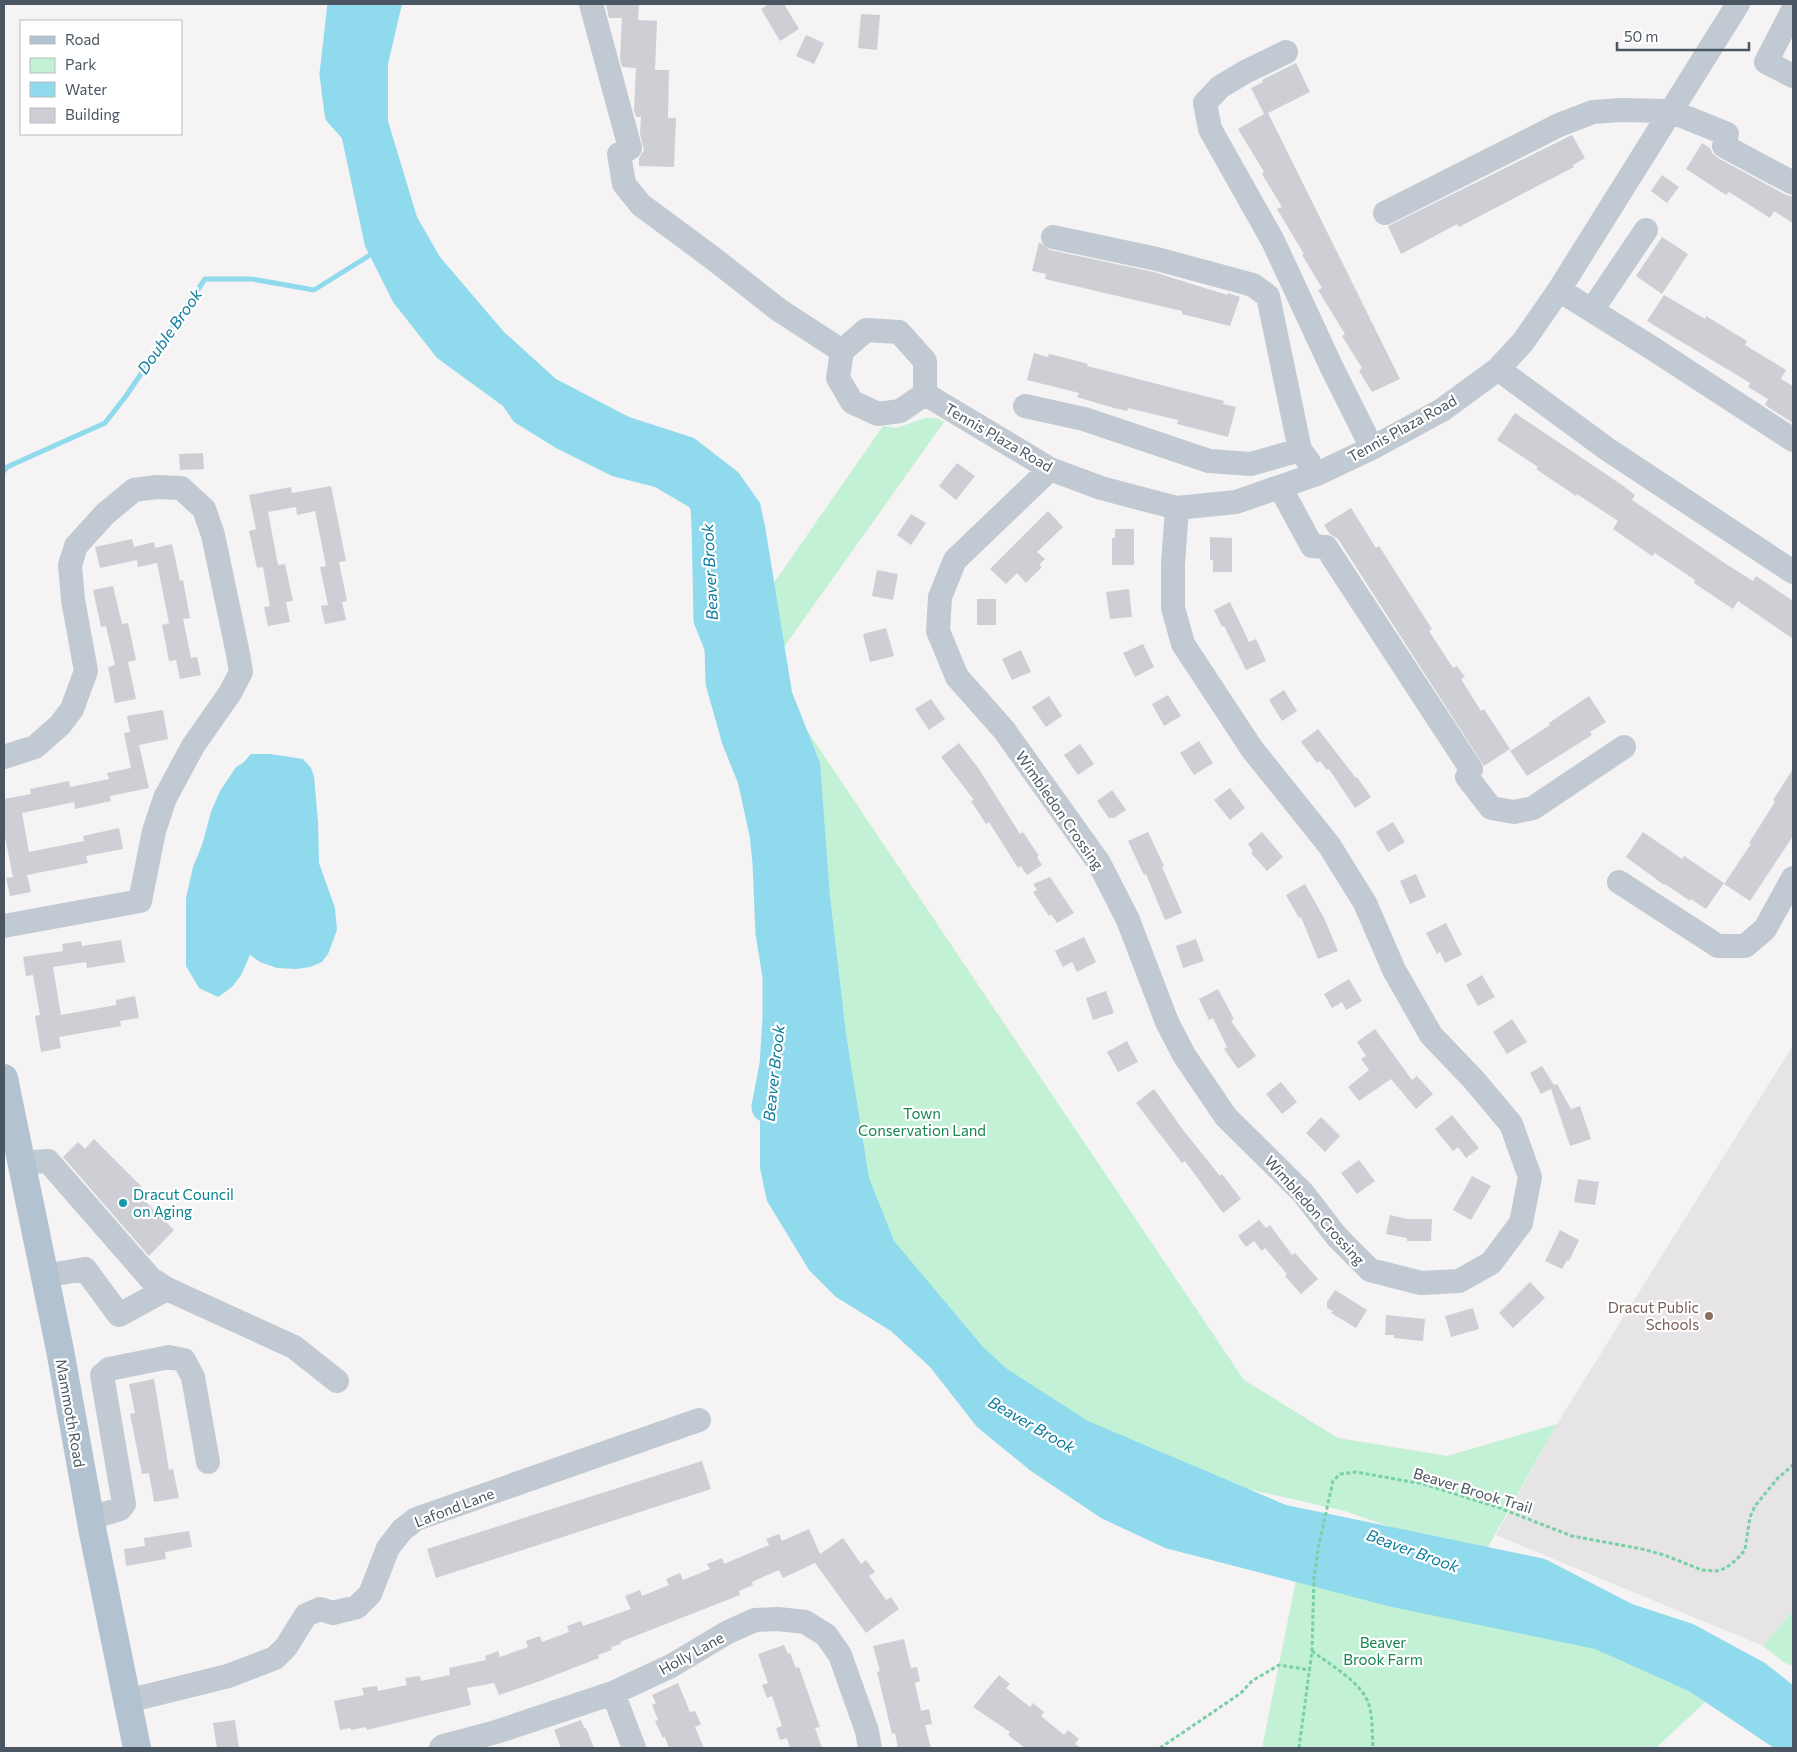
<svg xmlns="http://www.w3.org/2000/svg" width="1797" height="1752" font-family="Commissioner,sans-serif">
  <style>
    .education { fill: #e6e4e5 }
    .green { fill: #c3f1d5 }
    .water { fill: #90daee }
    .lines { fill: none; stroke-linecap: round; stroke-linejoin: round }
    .stream { stroke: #90daee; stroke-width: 5 }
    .river { stroke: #90daee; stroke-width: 31 }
    .building { fill: #cdcfd5 }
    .path { stroke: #7ad0a6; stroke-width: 3; stroke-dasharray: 4 2.5; stroke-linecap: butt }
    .minor { stroke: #c1cad2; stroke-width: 24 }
    .major { stroke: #b3c2d1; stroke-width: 28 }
    .culture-dot { fill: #0f9aa8; stroke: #fff; stroke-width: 2 }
    .education-dot { fill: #8d6e63; stroke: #fff; stroke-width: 2 }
    .labels { text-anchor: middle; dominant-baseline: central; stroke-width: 4.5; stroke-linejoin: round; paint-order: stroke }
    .street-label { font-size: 15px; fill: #4a5661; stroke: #fff }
    .park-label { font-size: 15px; fill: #17864f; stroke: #fff }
    .culture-label { font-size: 15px; fill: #0d838f; stroke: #fff; text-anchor: start }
    .education-label { font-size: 15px; fill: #785e54; stroke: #fff; text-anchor: end }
    .water-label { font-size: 16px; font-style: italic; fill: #0c7c9b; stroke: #fff }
  </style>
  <rect width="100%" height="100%" fill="#f5f3f3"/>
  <path class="education" d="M1793,1045V1610L1763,1646L1496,1535L1557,1424Z"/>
  <path class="green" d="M925,418H937L944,422L767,671L1244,1380L1338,1438L1447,1456L1557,1424L1481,1559L1345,1511L1115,1459L961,1357L805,1173L806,933L732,643L883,426L896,428Z
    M1308,1521L1734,1675L1656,1748H1262Z
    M1793,1610V1666L1785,1663L1763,1646Z"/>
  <path class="water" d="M346,4H402L388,64V121L417,217L440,257L504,332L556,379L629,417L694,438L738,472L760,503L765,526L792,692L820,763L830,897L846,1034L869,1178L894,1241L983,1347L1007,1369L1088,1421L1286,1505L1545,1559L1632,1604L1693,1624L1765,1663L1793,1685V1748H1774L1689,1691L1595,1649L1392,1607L1165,1548L1101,1518L1031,1471L977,1427L930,1367L891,1331L836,1297L809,1270L767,1201L760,1168V1118L770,1075L780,1056L792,997L783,916L775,892V876L746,779L724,627L721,570L711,533L689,507L655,487L612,476L556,448L514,422L503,406L437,358L393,302L365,246L341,134L339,97Z
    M251,754H270L303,759L311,768L314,776L318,822L319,863L335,908L337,930L328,954L322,962L310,967L296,969L277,968L260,962L250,955L241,975L232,987L218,997L199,988L186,966V898L193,867L202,845L211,812L220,791L236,767L243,763Z"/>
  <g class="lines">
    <path class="stream" d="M4,471L7,467L105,423L126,396L205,279H252L314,290L375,252"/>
    <path class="river" d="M343,4L335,74L340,113L358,133L363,149
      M703,486L705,490L707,525L709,619L720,647L721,682L737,739L753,779L765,834L768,863L771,933L778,976V1018L775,1065L767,1107"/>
  </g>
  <path class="building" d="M606,4H639L638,20L657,21L655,70H669L668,118H676L674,167L639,166V158L644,150L640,134L641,117H636L634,110L636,68L622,67L620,59L622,18H609Z
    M769,4H784L799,29L780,41L761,9Z
    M861,14L880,15L877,50L858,48Z
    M806,35L824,43L814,64L796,56Z
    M1296,63L1310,92L1268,113L1400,379L1372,392L1359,371L1362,368L1342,336L1345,334L1318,290L1322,288L1302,255L1304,254L1277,209L1282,207L1262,174L1264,172L1238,129L1264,114L1251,88L1263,82L1262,80Z
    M1572,135L1585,158L1573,165L1574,167L1459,227L1457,224L1401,254L1388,226Z
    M1702,143L1710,148L1713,154L1718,158L1786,195L1793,197V223L1774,211L1770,218L1729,192L1726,195L1686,169Z
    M1662,175L1679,187L1667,203L1651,191Z
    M1662,237L1688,254L1662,294L1636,276Z
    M1039,242L1050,250L1154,272L1227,295L1228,293L1240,297L1230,326L1182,314V311L1045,279L1046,274L1032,271Z
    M1664,295L1705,319L1706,316L1747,341L1745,345L1786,370L1781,379L1793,386V423L1765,405L1768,399L1748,387L1750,383L1647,321Z
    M1034,353L1048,357L1049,354L1062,357L1088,364L1087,366L1224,401L1223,404L1236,407L1228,437L1177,424L1178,420L1128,408L1127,411L1114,408L1077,397L1079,393L1027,380Z
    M1515,413L1622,485L1635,495L1632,500L1729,566L1753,581L1756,576L1793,601V639L1738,601L1733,609L1694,583L1695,580L1655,553L1652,556L1613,529L1618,521L1577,494L1576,496L1536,469L1538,467L1497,440Z
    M203,453L204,469L180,470L179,454Z
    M957,463L975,476L956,500L939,486Z
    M331,486L346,561L339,562L347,601L342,602L346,620L325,624L321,606L328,605L320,567L326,566L315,511L297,515L296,507L268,512L278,565L285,564L293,601L286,602L290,622L268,626L264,607L270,606L263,567L257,568L249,531L256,529L249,495L291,487L292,493Z
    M1351,508L1376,548L1379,546L1432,629L1429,631L1453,668L1457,666L1465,677L1461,679L1481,711L1484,709L1510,749L1484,766L1338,539L1330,534L1324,525Z
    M1048,511L1063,527L1037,552L1045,559L1039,565L1042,567L1026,583L1017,573L1006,584L990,569Z
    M911,514L926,523L911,545L897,535Z
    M1115,529H1134V565H1112V538H1115Z
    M1210,537L1232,538V572H1213V560H1210Z
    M132,539L134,547L154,542L155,548L172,544L180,581L183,580L190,618L183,619L191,658L197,657L201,675L180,679L176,660L169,661L162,625L169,623L157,563L138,567L137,560L100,568L95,547Z
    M877,570L898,574L893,600L872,596Z
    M113,586L122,624L128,623L136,660L128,662L136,699L115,703L108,667L115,665L106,626L101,627L93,590Z
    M1129,589L1132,617L1110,619L1106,592Z
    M977,599H996V625H977Z
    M1230,602L1249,642L1256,639L1266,661L1246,670L1224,626L1222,627L1214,610Z
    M886,628L894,656L870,662L863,634Z
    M1143,644L1154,667L1135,677L1123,653Z
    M1021,650L1031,672L1012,680L1002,659Z
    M1284,690L1297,711L1282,721L1269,700Z
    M1168,695L1181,716L1164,726L1152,704Z
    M1049,696L1062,716L1046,727L1032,707Z
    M1589,696L1606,722L1590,732L1592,735L1527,776L1510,751L1550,725L1549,723Z
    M931,699L945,719L929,730L915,709Z
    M163,710L168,739L139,745L149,788L110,796L111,801L75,809L74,802L22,813L29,852L84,841L83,836L119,828L123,849L86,856L88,863L27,875L31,892L10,896L6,878L13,877L5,837H4V799L31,794L30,789L69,781L70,787L109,779L107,773L131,768L124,733L130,732L127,716Z
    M1318,729L1356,778L1357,777L1371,797L1355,808L1329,769L1327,770L1320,761L1317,763L1301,742Z
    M1199,741L1213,763L1194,775L1180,753Z
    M959,743L979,769L1020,834L1023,832L1039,856L1037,857L1042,865L1027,875L1021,866L1018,868L989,822L986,824L971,801L974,800L941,757Z
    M1080,744L1094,764L1078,775L1064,755Z
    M1793,769V836L1750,901L1724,884L1751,844L1749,843L1775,802L1773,800Z
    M1230,788L1245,808L1230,820L1214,800Z
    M1112,790L1126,810L1114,818H1109L1097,801Z
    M1393,822L1405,842L1388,852L1376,832Z
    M1148,832L1164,866L1162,867L1182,913L1165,920L1146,874L1144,875L1128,841Z
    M1262,832L1283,857L1267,871L1251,853L1253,851L1248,844Z
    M1643,832L1682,859L1684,856L1724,883L1706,909L1691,899L1690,901L1665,884L1664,885L1626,857Z
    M1416,874L1426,897L1410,904L1400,881Z
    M1050,877L1074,913L1057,923L1051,914L1049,916L1033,892L1037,890L1033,884Z
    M1305,884L1324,918L1338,951L1318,959L1301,917L1299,918L1286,895Z
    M1446,923L1462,955L1445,963L1440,952L1437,954L1426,933Z
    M1084,937L1096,962L1077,972L1072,962L1063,967L1055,951Z
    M1196,939L1204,961L1183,968L1176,946Z
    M121,940L125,962L87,968L86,962L53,967L61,1015L116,1005V1000L135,996L139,1018L120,1021L121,1026L59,1037L61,1048L41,1052L35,1016L40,1015L33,975L26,976L23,957L63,951L62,944L81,941L82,946Z
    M1482,975L1495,997L1478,1006L1466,985Z
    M1349,979L1362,1001L1346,1010L1342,1002L1332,1008L1324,994Z
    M1218,989L1234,1019L1231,1021L1256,1056L1238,1069L1224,1049L1227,1047L1213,1018L1209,1020L1199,999Z
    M1106,991L1114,1013L1093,1020L1086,998Z
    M1512,1019L1527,1042L1507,1054L1493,1032Z
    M1375,1029L1412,1080L1417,1076L1433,1094L1416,1109L1391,1079L1359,1101L1348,1087L1369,1070L1361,1059L1366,1056L1357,1042Z
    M1127,1041L1138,1062L1118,1072L1107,1052Z
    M1542,1066L1554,1085L1557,1084L1571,1109L1580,1106L1591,1139L1570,1146L1551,1089L1541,1094L1530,1073Z
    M1281,1082L1297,1102L1282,1114L1266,1094Z
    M1154,1089L1183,1130L1220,1176L1222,1174L1241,1199L1223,1213L1185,1161L1182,1163L1136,1103Z
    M1452,1115L1479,1148L1466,1158L1458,1147L1453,1151L1435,1129Z
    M1321,1117L1340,1136L1325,1152L1306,1133Z
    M94,1139L142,1187L136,1192L174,1230L149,1256L63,1157L78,1142L85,1149Z
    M1359,1160L1375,1181L1357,1194L1341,1173Z
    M1472,1176L1491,1186L1471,1220L1453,1210Z
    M1578,1179L1599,1182L1595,1205L1574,1202Z
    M1390,1215L1407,1219H1432L1431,1241H1407V1238L1386,1234Z
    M1259,1220L1266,1228L1270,1225L1292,1255L1295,1253L1318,1279L1301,1294L1285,1276L1287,1274L1265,1248L1262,1251L1254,1241L1246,1247L1238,1236Z
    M1560,1230L1579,1240L1569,1261L1567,1260L1562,1269L1545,1261Z
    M1530,1282L1545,1298L1513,1328L1499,1313Z
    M1335,1290L1367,1310L1356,1328L1331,1313L1333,1311L1327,1308V1302Z
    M1473,1308L1479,1329L1451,1337L1445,1316Z
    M1386,1315L1425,1319L1423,1341L1394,1338V1335H1385Z
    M154,1379L169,1470L173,1469L179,1498L154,1502L149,1473L142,1474L130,1414L135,1413L129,1384Z
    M702,1461L711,1489L436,1578L427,1549Z
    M809,1529L820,1554L843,1538L861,1564L866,1560L875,1572L869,1576L886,1600L891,1597L899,1609L866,1633L815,1563L783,1578L779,1570L752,1582L753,1585L739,1591L740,1595L620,1642L621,1644L611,1647L612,1650L598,1655L599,1658L540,1681L499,1695L494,1683L467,1688L471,1705L367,1730L366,1727L351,1730L350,1728L340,1730L334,1701L364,1695L362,1688L377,1686L378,1691L407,1685L405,1678L420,1676L421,1681L450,1675L449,1668L486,1660L485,1656L498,1651L500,1657L528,1647L526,1641L540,1636L542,1642L569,1632L567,1626L581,1621L583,1626L631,1609L625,1596L640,1590L642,1596L669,1585L666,1579L680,1573L683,1580L710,1569L707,1564L722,1558L724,1564L769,1545L766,1539L779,1534L782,1541Z
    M189,1531L192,1547L165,1552L166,1559L126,1566L124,1549L145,1546L144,1538Z
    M904,1639L911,1668L917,1667L920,1681L915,1683L921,1711L929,1709L932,1724L925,1725L931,1748H898L895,1733L892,1734L877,1672L880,1671L873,1646Z
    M784,1645L788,1654L790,1653L796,1668L799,1667L820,1727L815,1728L822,1748H790L787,1738L780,1740L776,1728L782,1726L772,1696L767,1698L762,1685L768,1683L758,1654Z
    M999,1675L1010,1684L1006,1688L1030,1707L1033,1703L1044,1712L1041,1716L1064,1735L1068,1730L1079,1739L1075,1744L1081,1748H1025L1008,1735L1010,1732L973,1707Z
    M678,1683L690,1712L695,1711L701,1724L695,1727L704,1748H669L665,1737L663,1738L655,1721L658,1720L652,1705L656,1703L652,1695Z
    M235,1720L239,1748H217L213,1723Z
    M581,1720L584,1728H586L594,1748H561L554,1730Z"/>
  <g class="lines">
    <path class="path" d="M1312,1651C1329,1664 1363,1683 1369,1705C1373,1719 1372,1734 1373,1748
      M1160,1748L1241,1693L1252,1681L1279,1665L1310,1670
      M1299,1748L1312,1651L1314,1578L1319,1544L1333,1481L1340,1474L1356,1472L1423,1484L1497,1507L1572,1536L1642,1549L1664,1555L1702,1570L1716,1571L1726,1568L1737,1559L1745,1550L1750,1517L1755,1506L1778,1478L1793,1465"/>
    <path class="minor" d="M591,4L630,148L619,154L624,184L641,205L714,259L779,310L842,351
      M1793,10L1766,62L1793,76
      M1286,52L1245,72L1220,87L1205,103L1210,129L1273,241L1332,368L1372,448
      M1385,213L1559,125L1593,112L1621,110L1670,111L1727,134L1724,146L1793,183
      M1053,237L1157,259L1253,285L1268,296L1300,450
      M1559,290L1652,348L1793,440
      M1592,310L1646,230
      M866,330L899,332L925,361V394L900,411L878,414L852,402L838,378L842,351Z
      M1498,369L1607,449L1793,572
      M925,394L1050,469L1101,488L1177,508L1236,502L1317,474L1372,448L1442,410L1498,369L1523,342L1559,290L1738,4
      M1025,406L1084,419L1209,461L1251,464L1300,450L1309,462
      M1050,469L955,560L940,597L938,631L957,677L1004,730L1099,863L1128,920L1167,1022L1184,1055L1226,1117L1303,1193L1337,1237L1370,1270L1421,1283L1459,1281L1491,1263L1521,1223L1530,1177L1511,1124L1474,1080L1431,1035L1394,970L1365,903L1329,845L1252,749L1183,644L1173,608V565L1177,508
      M1280,487L1312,546L1326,547L1471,769L1467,777L1491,808L1514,812L1533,808L1624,747
      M4,757L35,747L60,725L72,709L86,671L73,600L70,565L76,546L105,514L134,490L156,487L181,488L204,509L213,535L238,654L241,672L230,693L193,746L165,798L154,831L140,901L4,926
      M1619,882L1718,946H1745L1765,929L1793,878
      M21,1163L48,1161L150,1278L167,1289L294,1347L337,1381
      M44,1276L85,1269L119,1315L167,1289
      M91,1518L120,1509L124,1504L102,1375L109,1369L169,1357L184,1360L193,1377L208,1462
      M613,1693L634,1748
      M127,1701L228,1676L275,1658L286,1647L306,1615L320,1609L333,1613L357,1607L370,1594L388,1548L402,1530L416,1519L699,1420
      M441,1748L443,1746L496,1732L613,1693L671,1666L728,1632L755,1620L778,1619L805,1622L826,1635L840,1655L867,1731L870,1748"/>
    <path class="major" d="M4,1078L60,1350L93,1533L137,1748"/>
  </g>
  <circle class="culture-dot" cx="123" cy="1203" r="5"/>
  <circle class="education-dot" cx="1709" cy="1316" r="5"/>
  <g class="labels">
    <g class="street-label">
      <text transform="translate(1402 428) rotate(-29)">Tennis Plaza Road</text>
      <text transform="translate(999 437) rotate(30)">Tennis Plaza Road</text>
      <text transform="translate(1060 810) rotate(55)">Wimbledon Crossing</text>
      <text transform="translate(1315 1210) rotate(48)">Wimbledon Crossing</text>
      <text transform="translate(71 1413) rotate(80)">Mammoth Road</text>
      <text transform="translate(1473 1490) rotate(17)">Beaver Brook Trail</text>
      <text transform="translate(454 1507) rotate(-21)">Lafond Lane</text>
      <text transform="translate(691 1653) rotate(-29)">Holly Lane</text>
    </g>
    <g class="park-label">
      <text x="922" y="1113">Town<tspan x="922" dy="17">Conservation Land</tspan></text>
      <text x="1383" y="1642">Beaver<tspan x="1383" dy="17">Brook Farm</tspan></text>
    </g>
    <g class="culture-label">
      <text x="133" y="1194">Dracut Council<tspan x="133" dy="17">on Aging</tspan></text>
    </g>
    <g class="education-label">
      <text x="1699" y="1307">Dracut Public<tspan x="1699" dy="17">Schools</tspan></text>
    </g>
    <g class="water-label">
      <text transform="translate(169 331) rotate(-55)">Double Brook</text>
      <text transform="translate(709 572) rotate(-93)">Beaver Brook</text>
      <text transform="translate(773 1073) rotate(-84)">Beaver Brook</text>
      <text transform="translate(1032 1424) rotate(30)">Beaver Brook</text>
      <text transform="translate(1413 1550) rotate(20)">Beaver Brook</text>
    </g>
  </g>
  <rect width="1797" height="1752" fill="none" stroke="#4a5661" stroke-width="10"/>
  <rect x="20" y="20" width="162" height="115" fill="#ffffff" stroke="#b7bbc0"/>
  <rect x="30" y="36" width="25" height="8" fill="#b3c2d1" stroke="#b7bbc0"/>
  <text x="65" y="45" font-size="15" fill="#4a5661">Road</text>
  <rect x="30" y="58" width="25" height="15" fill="#c3f1d5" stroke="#b7bbc0"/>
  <text x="65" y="70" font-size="15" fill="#4a5661">Park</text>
  <rect x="30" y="82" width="25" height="15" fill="#90daee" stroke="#b7bbc0"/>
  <text x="65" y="95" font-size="15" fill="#4a5661">Water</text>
  <rect x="30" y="108" width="25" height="15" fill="#cdcfd5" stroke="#b7bbc0"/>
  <text x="65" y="120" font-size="15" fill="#4a5661">Building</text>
  <path d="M1617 42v8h132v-8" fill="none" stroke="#4a5661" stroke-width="2.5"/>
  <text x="1624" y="42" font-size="15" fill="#4a5661" stroke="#ffffff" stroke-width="4" paint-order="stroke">50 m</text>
</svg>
